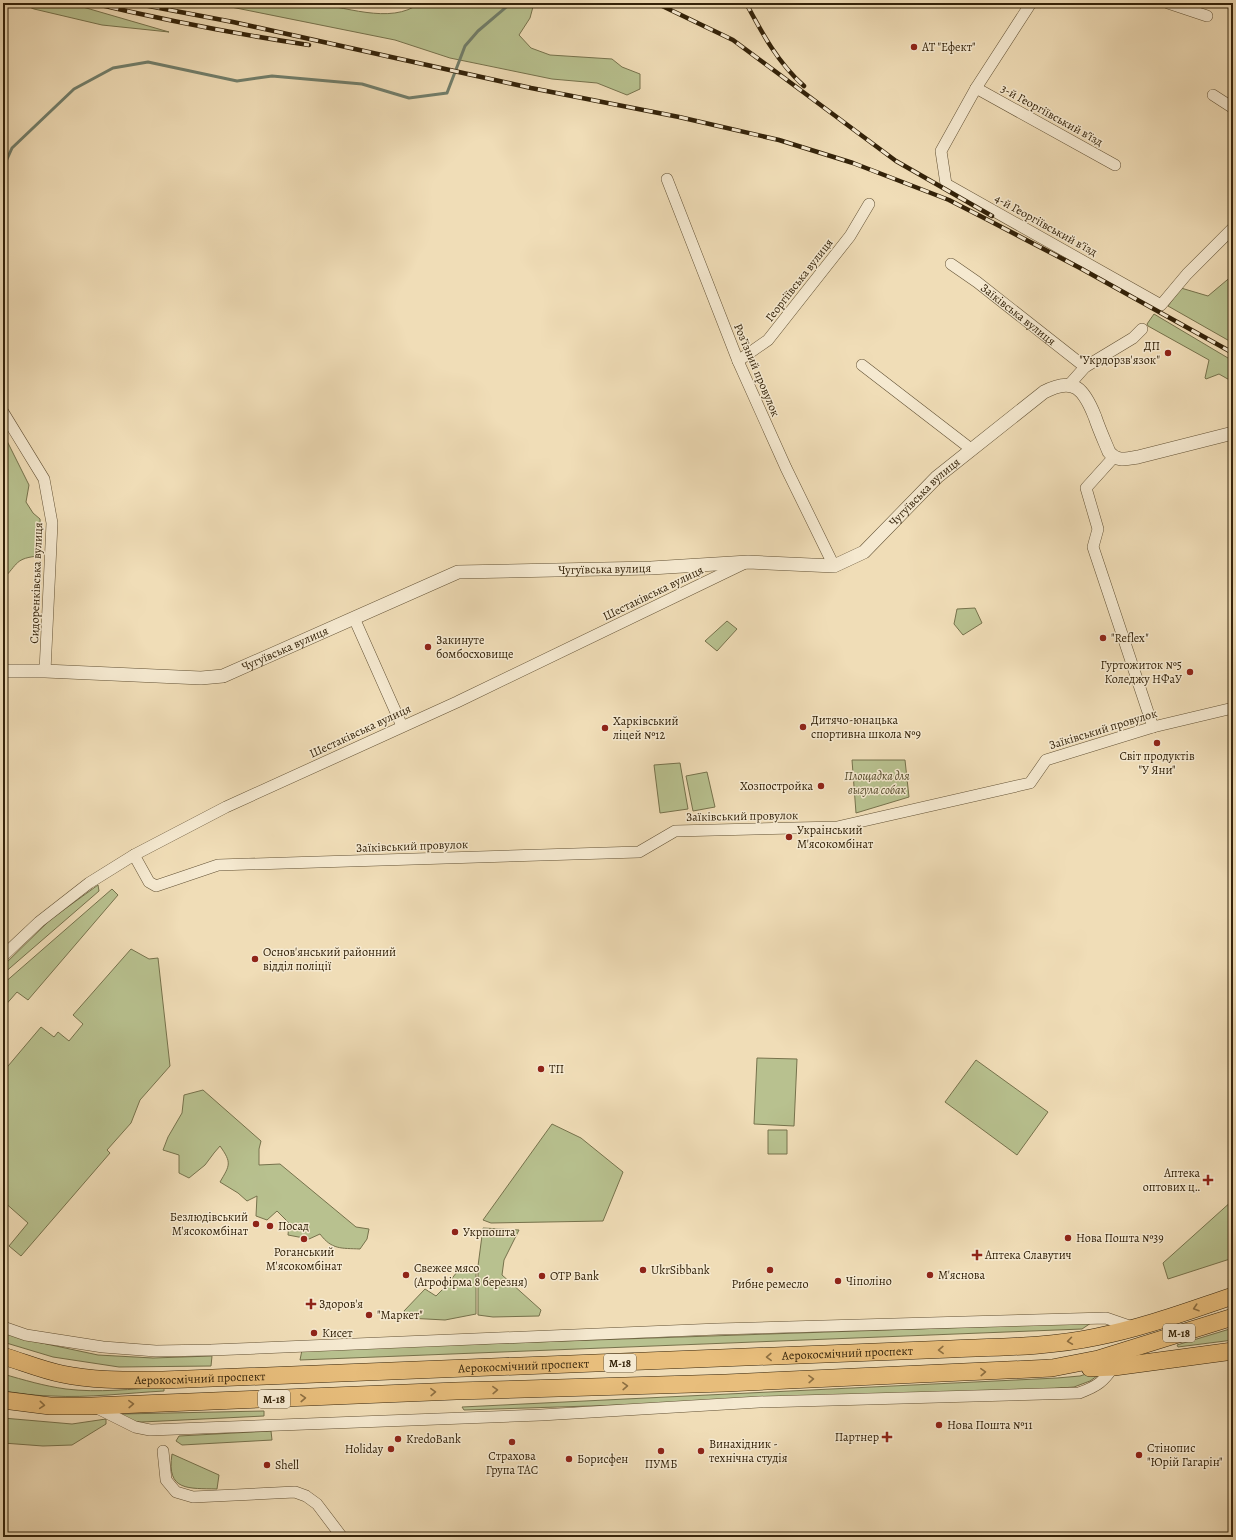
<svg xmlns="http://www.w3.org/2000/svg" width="1236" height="1540" font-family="Alegreya,serif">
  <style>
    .green { fill: #b8c18f; stroke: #76724c }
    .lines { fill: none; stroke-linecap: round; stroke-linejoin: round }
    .stream { stroke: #717e6b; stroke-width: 3 }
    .minor-casing { stroke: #625134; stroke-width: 12 }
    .tertiary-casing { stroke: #625134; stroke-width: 14 }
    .primary-casing { stroke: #332209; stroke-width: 18 }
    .minor { stroke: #f5e9d0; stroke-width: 11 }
    .tertiary { stroke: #f5e9d0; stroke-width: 13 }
    .primary { stroke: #e8be7c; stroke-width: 17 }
    .rail-casing { stroke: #332209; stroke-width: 4.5 }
    .rail { stroke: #f5e9d0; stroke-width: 3; stroke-dasharray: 9; stroke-linecap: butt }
    .oneway { stroke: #8e7042 }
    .poi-dot { fill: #8f2418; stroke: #f5e9d0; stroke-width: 1.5 }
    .labels { text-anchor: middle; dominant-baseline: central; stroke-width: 3; stroke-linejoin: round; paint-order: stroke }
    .shield { fill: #f5e9d0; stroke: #6d5e45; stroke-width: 1 }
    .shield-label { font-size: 11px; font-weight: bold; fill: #332209 }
    .poi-label { font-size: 12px; fill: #332209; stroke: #f5e9d0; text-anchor: start }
    .street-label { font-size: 12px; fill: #332209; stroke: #f5e9d0 }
    .park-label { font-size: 12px; font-style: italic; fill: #544a2a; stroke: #f5e9d0 }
  </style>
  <rect width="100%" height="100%" fill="#f0ddb7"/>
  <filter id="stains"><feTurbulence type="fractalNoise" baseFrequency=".005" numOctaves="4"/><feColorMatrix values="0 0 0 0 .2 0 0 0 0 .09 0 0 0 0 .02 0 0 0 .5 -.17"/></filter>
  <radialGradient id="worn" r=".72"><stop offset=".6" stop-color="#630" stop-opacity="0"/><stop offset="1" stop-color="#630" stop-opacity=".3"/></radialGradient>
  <path class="green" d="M20,3H69L169,32L102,25L34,9Z
    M220,3C249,3 280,1 309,3C343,5 390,26 420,3H534L530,18L519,35L531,48L550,55L612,59L622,67L640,74V89L627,95L597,83L552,79L450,58L395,40L231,7Z
    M1233,275V343L1168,306L1181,288L1208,296Z
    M1154,314L1233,361V382L1219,374L1206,379L1205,378L1209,360L1148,326L1147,324Z
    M3,433L29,485L26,502L33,513L40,519L41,538L39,556C15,558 18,564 3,579Z
    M975,608L982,623L963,635L954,624L957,609Z
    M727,621L737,629L717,651L705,641Z
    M852,760H905L909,797L856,813Z
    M680,763L688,809L660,813L654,765Z
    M707,772L715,807L693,811L686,776Z
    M98,885L99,891L3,974V966L51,919Z
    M112,889L118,895L28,1000L17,992L3,1008V984Z
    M131,949L149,959L158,958L170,1066L140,1100L131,1123L107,1150L110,1153L21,1256L9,1246L28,1223L3,1201V1072L41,1027L54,1037L58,1032L69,1041L83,1024L73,1015Z
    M757,1058L797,1059L794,1126L754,1124Z
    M976,1060L1048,1112L1017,1155L945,1102Z
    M203,1090L261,1141L259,1149V1165L280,1164L356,1227L369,1229L367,1239L360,1249C341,1248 332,1250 320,1234L309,1239L288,1235L289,1223L277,1211L267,1220L256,1216L257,1196L247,1201L238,1193L220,1182C230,1165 232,1163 220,1146L214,1153L205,1165L189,1178L179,1173V1155L163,1150L168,1137L182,1113L184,1095Z
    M552,1124L581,1138L623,1172L603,1221L491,1223L483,1220Z
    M768,1130H787V1154H768Z
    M1233,1200V1258L1168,1279L1163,1263Z
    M483,1228L519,1230L504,1260L502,1275L541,1310L539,1316L493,1317L478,1315V1266Z
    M476,1271V1314L445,1320L408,1318L404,1311L425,1289L436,1296L446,1286L457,1272Z
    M1091,1323L1082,1329L300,1360L302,1350Z
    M1233,1328V1340L1178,1347L1177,1345Z
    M3,1332L23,1339L98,1355L153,1358L212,1356L211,1366L119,1367L53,1357L3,1342Z
    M1096,1371L1097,1376L1090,1381L1074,1387L996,1393L464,1410L462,1407L1057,1378L1080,1376Z
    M3,1374C24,1380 44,1386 66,1389C98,1393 132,1389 164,1387V1391C127,1393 89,1398 52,1396C36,1396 19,1393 3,1391Z
    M264,1411V1416L142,1422C135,1422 127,1420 122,1414Z
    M3,1418L72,1424L106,1419V1424L72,1445L43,1446L3,1443Z
    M271,1431L272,1440L182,1445L176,1441L179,1436Z
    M172,1454L219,1475L217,1489C189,1488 166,1492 172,1454Z"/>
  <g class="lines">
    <path class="stream" d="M3,168L12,148L74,89L113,68L148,62L237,81L272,76L362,84L409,98L447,93L465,46L478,31L511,3"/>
    <defs>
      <g id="minor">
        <path d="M1031,3L976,88L941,151L946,184L1161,305L1187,274L1233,228"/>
        <path d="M1168,3L1207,16"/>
        <path d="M976,88L1115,165"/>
        <path d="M1213,95L1233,108"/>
        <path d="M667,179L738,361L786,468L834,566"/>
        <path id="s1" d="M951,264L977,282L1085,367"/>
        <path d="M738,361L768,340L850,236L869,204"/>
        <path d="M862,365L971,449"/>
        <path d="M1069,385L1085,367L1133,338L1142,329"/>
        <path d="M3,412L44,479L52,523L45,671"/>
        <path d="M1113,458L1086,488L1098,529L1093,547L1153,727"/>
        <path d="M354,618L402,726"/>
        <path d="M134,855L149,882L156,886L218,865L639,852L675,831L837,827L1030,783L1046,760L1153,727L1233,708"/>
        <path d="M3,956L39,922L89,883L134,855L226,807L457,702L745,563"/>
        <path d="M3,1327L26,1335L103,1347L156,1351L211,1350L718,1329L1106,1318L1135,1328"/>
        <path d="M95,1407L135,1427L150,1430L541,1415L759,1402L1079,1393C1098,1386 1103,1382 1115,1365"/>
        <path d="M163,1451L166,1480L176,1492L193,1497L295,1492L306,1496L317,1504L342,1537"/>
      </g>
      <g id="tertiary">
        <path id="s2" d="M3,671H45L201,678L223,676L458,572L651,568L748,562L834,566L864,552L937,477L1044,392C1074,376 1084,389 1095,417C1099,429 1104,440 1109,452C1117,462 1126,459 1138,457L1233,433"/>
      </g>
      <g id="primary">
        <path id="s3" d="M3,1356C23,1362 42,1370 62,1374C95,1381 129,1380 163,1380L951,1349C1000,1347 1049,1347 1096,1337C1143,1328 1188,1311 1233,1296"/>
        <path d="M1090,1368L1114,1367L1233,1351"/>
        <path d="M3,1400L50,1406H92L456,1391L726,1383L1052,1368L1098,1359L1233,1317"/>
      </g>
    </defs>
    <use href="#minor" class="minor-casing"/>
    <use href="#tertiary" class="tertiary-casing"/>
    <use href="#primary" class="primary-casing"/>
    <use href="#minor" class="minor"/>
    <use href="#tertiary" class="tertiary"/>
    <use href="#primary" class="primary"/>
    <defs>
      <path id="rail" d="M92,3C164,20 236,34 309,45
        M133,3L233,22L531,88L679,117L779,140L853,163L949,200L988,220L1080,268L1233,353
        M656,3L733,40L896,161L992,216
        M746,3C762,33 778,63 804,86"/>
    </defs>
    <use href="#rail" class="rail-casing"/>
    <use href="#rail" class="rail"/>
  </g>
  <defs><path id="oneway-chevron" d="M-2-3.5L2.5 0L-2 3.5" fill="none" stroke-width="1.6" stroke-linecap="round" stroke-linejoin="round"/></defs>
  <g class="oneway">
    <use href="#oneway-chevron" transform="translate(1196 1308) rotate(162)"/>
    <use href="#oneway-chevron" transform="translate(1070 1341) rotate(172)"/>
    <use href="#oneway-chevron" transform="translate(941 1350) rotate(178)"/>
    <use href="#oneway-chevron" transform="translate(769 1357) rotate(178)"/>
    <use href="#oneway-chevron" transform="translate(983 1372) rotate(-3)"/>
    <use href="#oneway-chevron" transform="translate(811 1379) rotate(-2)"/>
    <use href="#oneway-chevron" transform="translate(625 1386) rotate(-2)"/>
    <use href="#oneway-chevron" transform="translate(495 1390) rotate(-2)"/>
    <use href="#oneway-chevron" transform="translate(433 1392) rotate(-2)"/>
    <use href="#oneway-chevron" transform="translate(303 1398) rotate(-3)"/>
    <use href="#oneway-chevron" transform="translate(131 1404) rotate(-2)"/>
    <use href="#oneway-chevron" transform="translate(42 1405) rotate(5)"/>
  </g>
  <g class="poi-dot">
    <circle cx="914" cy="47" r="4"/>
    <circle cx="1168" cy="353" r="4"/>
    <circle cx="1103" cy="638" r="4"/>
    <circle cx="428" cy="647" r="4"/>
    <circle cx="1190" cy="672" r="4"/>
    <circle cx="803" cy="727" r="4"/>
    <circle cx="605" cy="728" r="4"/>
    <circle cx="1157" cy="743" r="4"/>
    <circle cx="821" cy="786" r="4"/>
    <circle cx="789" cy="837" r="4"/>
    <circle cx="255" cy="959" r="4"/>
    <circle cx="541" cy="1069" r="4"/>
    <path d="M1206 1174h4v4h4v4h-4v4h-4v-4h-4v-4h4z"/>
    <circle cx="256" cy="1224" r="4"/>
    <circle cx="270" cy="1226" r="4"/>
    <circle cx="455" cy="1232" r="4"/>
    <circle cx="1068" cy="1238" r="4"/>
    <circle cx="304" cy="1239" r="4"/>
    <path d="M975 1249h4v4h4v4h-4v4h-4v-4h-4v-4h4z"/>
    <circle cx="643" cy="1270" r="4"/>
    <circle cx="770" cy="1270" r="4"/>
    <circle cx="406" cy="1275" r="4"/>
    <circle cx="930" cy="1275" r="4"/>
    <circle cx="542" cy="1276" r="4"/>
    <circle cx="838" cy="1281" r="4"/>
    <path d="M309 1298h4v4h4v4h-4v4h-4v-4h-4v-4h4z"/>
    <circle cx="369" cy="1315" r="4"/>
    <circle cx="314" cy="1333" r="4"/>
    <circle cx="939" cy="1425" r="4"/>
    <path d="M885 1431h4v4h4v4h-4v4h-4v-4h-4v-4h4z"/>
    <circle cx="398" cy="1439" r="4"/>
    <circle cx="512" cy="1442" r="4"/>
    <circle cx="391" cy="1449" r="4"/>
    <circle cx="661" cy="1451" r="4"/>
    <circle cx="701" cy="1451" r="4"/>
    <circle cx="1139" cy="1455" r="4"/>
    <circle cx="569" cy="1459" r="4"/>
    <circle cx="267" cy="1465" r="4"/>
  </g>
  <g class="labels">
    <g class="shield">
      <rect x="1163" y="1324" width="32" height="18" rx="3"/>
      <rect x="604" y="1354" width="32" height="18" rx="3"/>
      <rect x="258" y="1390" width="32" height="18" rx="3"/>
    </g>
    <g class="shield-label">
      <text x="1179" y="1333">М-18</text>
      <text x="620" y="1363">М-18</text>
      <text x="274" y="1399">М-18</text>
    </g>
    <g class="poi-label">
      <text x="922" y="47">АТ "Ефект"</text>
      <text x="1160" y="346" text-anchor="end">ДП<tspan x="1160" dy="14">"Укрдорзв'язок"</tspan></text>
      <text x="1111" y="638">"Reflex"</text>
      <text x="436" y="640">Закинуте<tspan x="436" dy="14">бомбосховище</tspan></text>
      <text x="1182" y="665" text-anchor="end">Гуртожиток №5<tspan x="1182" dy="14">Коледжу НФаУ</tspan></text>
      <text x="811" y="720">Дитячо-юнацька<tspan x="811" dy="14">спортивна школа №9</tspan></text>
      <text x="613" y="721">Харківський<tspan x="613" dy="14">ліцей №12</tspan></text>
      <text x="1157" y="756" text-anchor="middle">Світ продуктів<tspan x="1157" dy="14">"У Яни"</tspan></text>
      <text x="813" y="786" text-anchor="end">Хозпостройка</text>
      <text x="797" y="830">Украінський<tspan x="797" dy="14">М'ясокомбінат</tspan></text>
      <text x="263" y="952">Основ'янський районний<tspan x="263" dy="14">відділ поліції</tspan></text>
      <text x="549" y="1069">ТП</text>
      <text x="1200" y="1173" text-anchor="end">Аптека<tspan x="1200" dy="14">оптових ц‥</tspan></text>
      <text x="248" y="1217" text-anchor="end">Бeзлюдівський<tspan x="248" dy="14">М'ясокомбінат</tspan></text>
      <text x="278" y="1226">Посад</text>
      <text x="463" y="1232">Укрпошта</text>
      <text x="1076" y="1238">Нова Пошта №39</text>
      <text x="304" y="1252" text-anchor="middle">Роганський<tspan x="304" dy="14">М'ясокомбінат</tspan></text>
      <text x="985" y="1255">Аптeка Славутич</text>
      <text x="414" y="1268">Свeжee мясо<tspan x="414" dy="14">(Агрофірма 8 бeрeзня)</tspan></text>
      <text x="651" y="1270">UkrSibbank</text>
      <text x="938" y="1275">М'яснова</text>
      <text x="550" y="1276">OTP Bank</text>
      <text x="846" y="1281">Чіполіно</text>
      <text x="770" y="1284" text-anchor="middle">Рибне ремесло</text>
      <text x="319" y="1304">Здоров'я</text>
      <text x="377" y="1315">"Маркет"</text>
      <text x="322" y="1333">Кисет</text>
      <text x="947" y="1425">Нова Пошта №11</text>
      <text x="879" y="1437" text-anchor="end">Партнер</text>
      <text x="406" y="1439">KredoBank</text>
      <text x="709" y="1444">Винахідник -<tspan x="709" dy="14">технічна студія</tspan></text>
      <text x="1147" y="1448">Стінопис<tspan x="1147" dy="14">"Юрій Гагарін"</tspan></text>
      <text x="383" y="1449" text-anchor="end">Holiday</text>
      <text x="512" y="1456" text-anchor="middle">Страхова<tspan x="512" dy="14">Група ТАС</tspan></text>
      <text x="577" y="1459">Борисфен</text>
      <text x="661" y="1464" text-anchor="middle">ПУМБ</text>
      <text x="275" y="1465">Shell</text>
    </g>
    <g class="street-label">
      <text transform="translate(1052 115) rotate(29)">3-й Георгіївський в’їзд</text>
      <text transform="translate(1046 225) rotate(29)">4-й Георгіївський в’їзд</text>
      <text transform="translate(799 280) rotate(-52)">Георгіївська вулиця</text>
      <text stroke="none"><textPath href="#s1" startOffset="84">Заїківська вулиця</textPath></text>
      <text transform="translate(757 370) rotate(67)">Роз’їзний провулок</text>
      <text stroke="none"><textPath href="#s2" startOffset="972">Чугуївська вулиця</textPath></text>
      <text stroke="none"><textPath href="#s2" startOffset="624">Чугуївська вулиця</textPath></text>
      <text transform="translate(36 583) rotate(-88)">Сидоренківська вулиця</text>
      <text transform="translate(653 593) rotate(-26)">Шестаківська вулиця</text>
      <text stroke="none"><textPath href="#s2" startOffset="288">Чугуївська вулиця</textPath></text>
      <text transform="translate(1103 729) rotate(-17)">Заїківський провулок</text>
      <text transform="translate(360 731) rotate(-25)">Шестаківська вулиця</text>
      <text transform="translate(742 816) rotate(-1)">Заїківський провулок</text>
      <text transform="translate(412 846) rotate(-2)">Заїківський провулок</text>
      <text stroke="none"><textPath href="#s3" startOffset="848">Аерокосмічний проспект</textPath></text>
      <text stroke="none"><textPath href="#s3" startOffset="524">Аерокосмічний проспект</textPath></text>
      <text stroke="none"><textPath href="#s3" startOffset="200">Аерокосмічний проспект</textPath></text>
    </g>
    <g class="park-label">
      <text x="877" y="776">Площадка для<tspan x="877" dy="14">выгула собак</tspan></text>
    </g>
  </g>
  <rect width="1236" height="1540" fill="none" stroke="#f0ddb7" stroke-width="16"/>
  <rect x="4" y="4" width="1228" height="1532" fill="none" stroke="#332209" stroke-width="2"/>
  <rect x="8" y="8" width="1220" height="1524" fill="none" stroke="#332209"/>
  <rect width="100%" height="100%" filter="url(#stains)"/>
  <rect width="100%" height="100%" fill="url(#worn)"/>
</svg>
